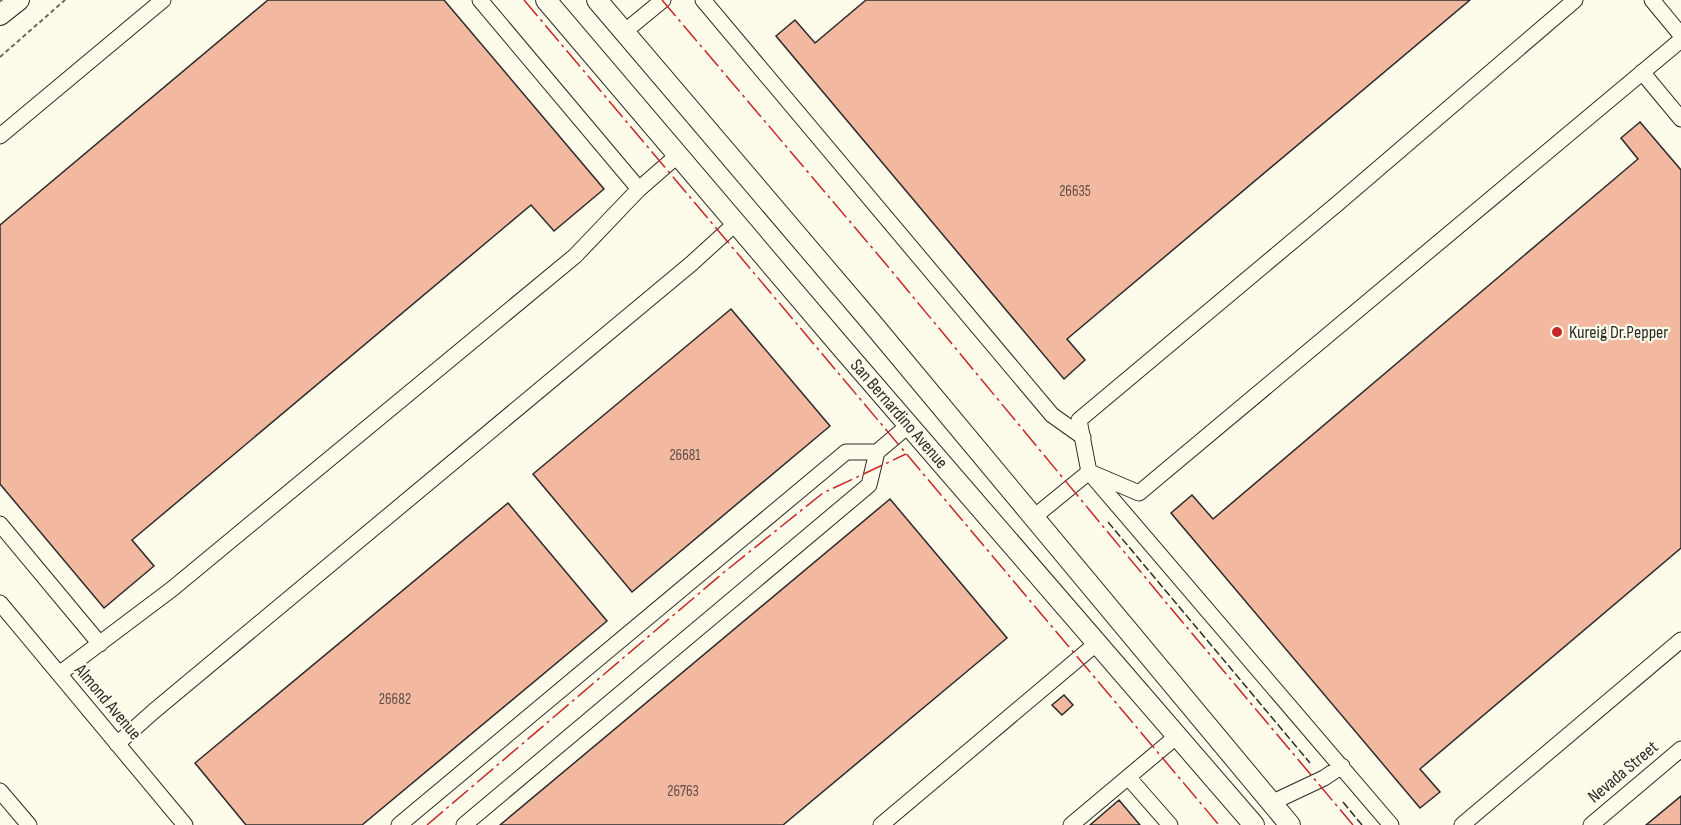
<svg xmlns="http://www.w3.org/2000/svg" width="1681" height="825" font-family="'Sofia Sans Condensed',sans-serif">
  <style>
    .building { fill: #f2b8a0; stroke: #2b2b2b; stroke-width: 1.5 }
    .lines { fill: none; stroke-linecap: round; stroke-linejoin: round }
    .minor-casing { stroke: #2b2b2b; stroke-width: 17 }
    .major-casing { stroke: #2b2b2b; stroke-width: 22 }
    .path { stroke: #6a6964; stroke-width: 2; stroke-dasharray: 4.5 3; stroke-linecap: butt }
    .minor { stroke: #fdfbea; stroke-width: 15 }
    .major { stroke: #fdfbea; stroke-width: 20 }
    .fence { stroke: #2b2b2b; stroke-width: 1.5; stroke-dasharray: 8 3; stroke-linecap: butt }
    .power { stroke: #c62828; stroke-width: 1.5; stroke-dasharray: 21 4.5 3 4.5; stroke-linecap: butt }
    .poi-dot { fill: #c62828; stroke: #fdfbea; stroke-width: 2 }
    .labels { text-anchor: middle; dominant-baseline: central; stroke-width: 4.5; stroke-linejoin: round; paint-order: stroke }
    .number-label { font-size: 15px; fill: #5d4e48 }
    .poi-label { font-size: 18px; fill: #2b2b2b; stroke: #fdfbea; text-anchor: start }
    .street-label { font-size: 18px; fill: #2b2b2b; stroke: #fdfbea }
  </style>
  <rect width="100%" height="100%" fill="#fdfbea"/>
  <path class="building" d="M268,0H444L604,189L554,231L531,205L132,540L154,566L104,608L0,484V225Z
    M866,0H1470L1067,339L1085,360L1064,379L776,36L795,20L815,43Z
    M1640,122L1681,170V548L1420,769L1440,792L1420,808L1171,513L1192,495L1213,519L1638,159L1621,138Z
    M731,309L830,426L632,592L533,474Z
    M890,499L1007,638L783,825H500Z
    M508,503L607,621L362,825H246L195,763Z
    M1064,695L1073,705L1062,715L1052,705Z
    M1681,796V825H1646Z
    M1119,800L1140,825H1090Z"/>
  <g class="lines">
    <defs>
      <path id="minor" d="M480,0L639,189
        M703,0L1052,415L1083,437
        M1652,0L1681,35
        M624,32L663,0
        M1642,72L1681,119
        M0,136L163,0
        M1092,473L1139,493L1681,40
        M1034,517L1089,472
        M0,524L100,644
        M0,603L185,825
        M59,674L172,589L575,256L639,189L678,155
        M117,744L154,711L691,264L736,223
        M1128,777L1170,825
        M0,791L29,825
        M1271,803L1324,778L1342,766
        M399,825L846,452H877L909,425
        M464,825L869,485L877,452
        M881,825L1097,643
        M1071,825L1177,736
        M1391,825L1089,472L1079,420L1337,204L1575,0
        M1462,825L1681,640
        M1591,825L1681,749"/>
      <path id="major" d="M546,0L842,348L1254,825
        M597,0L871,322L1290,825
        M0,15L19,0"/>
    </defs>
    <use href="#minor" class="minor-casing"/>
    <use href="#major" class="major-casing"/>
    <path class="path" d="M0,57L65,0"/>
    <use href="#minor" class="minor"/>
    <use href="#major" class="major"/>
    <path class="fence" d="M1108,522L1310,763
      M1343,802L1362,825"/>
    <path class="power" d="M524,0L1219,825
      M662,0L885,263L1159,594L1353,825
      M427,825L723,573L823,493L906,454"/>
  </g>
  <circle class="poi-dot" cx="1557" cy="332" r="6"/>
  <g class="labels">
    <g class="number-label">
      <text x="1075" y="191">26635</text>
      <text x="685" y="455">26681</text>
      <text x="395" y="699">26682</text>
      <text x="683" y="791">26763</text>
    </g>
    <g class="poi-label">
      <text x="1569" y="332">Kureig Dr.Pepper</text>
    </g>
    <g class="street-label">
      <text transform="translate(899 414) rotate(49)">San Bernardino Avenue</text>
      <text transform="translate(108 702) rotate(50)">Almond Avenue</text>
      <text transform="translate(1623 772) rotate(-40)">Nevada Street</text>
    </g>
  </g>
</svg>
